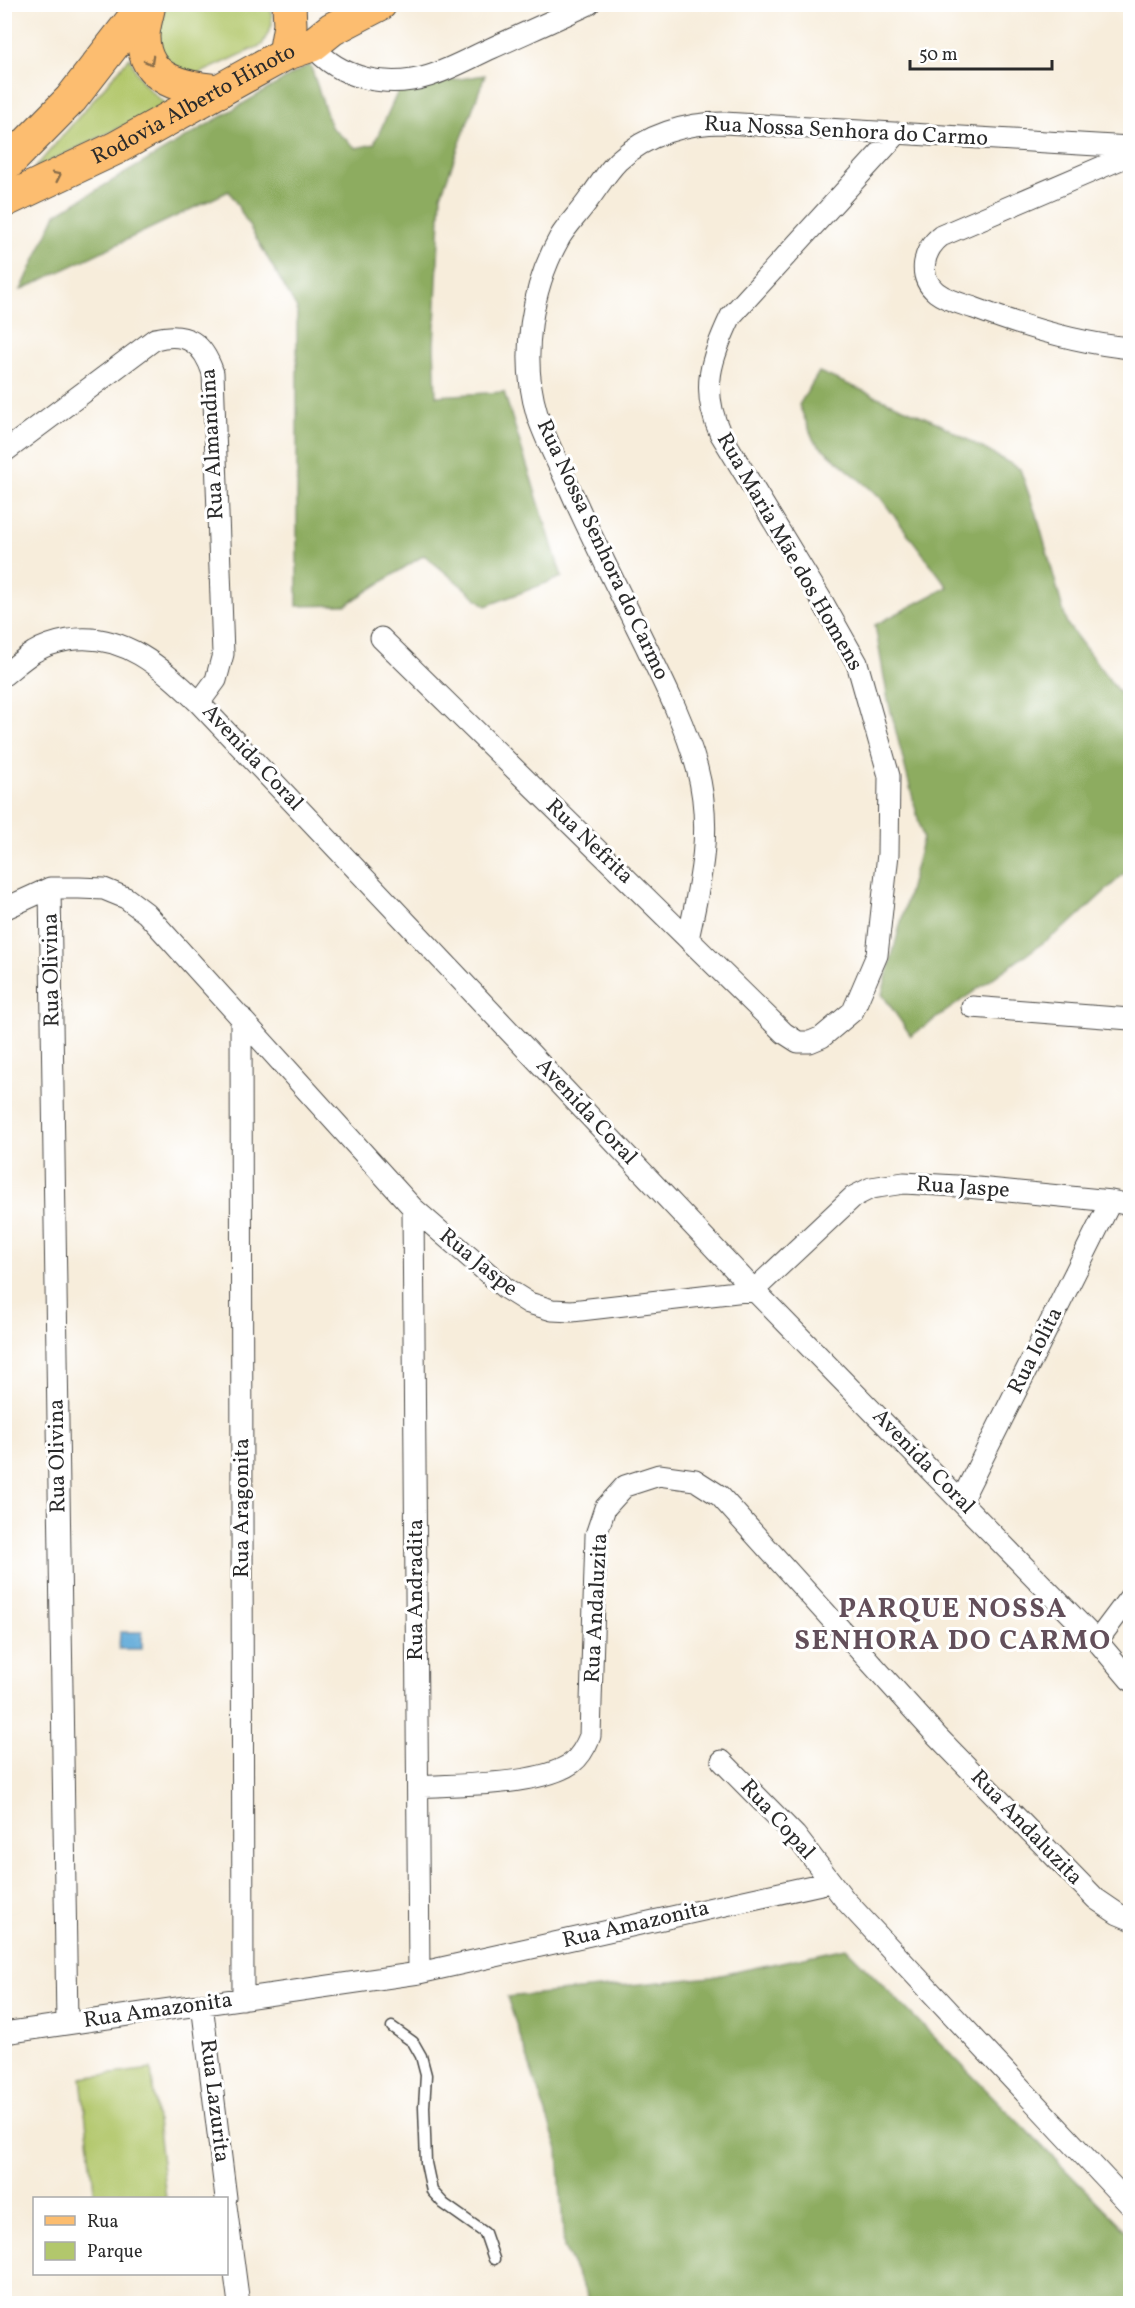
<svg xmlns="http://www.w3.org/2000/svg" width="1135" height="2308" font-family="Vollkorn,serif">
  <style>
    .green { fill: #b2c76c; stroke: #6e794c; stroke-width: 1.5 }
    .forest { fill: #8dac60; stroke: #5c6c46; stroke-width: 1.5 }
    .water { fill: #62abd9; stroke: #466b82; stroke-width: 1.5 }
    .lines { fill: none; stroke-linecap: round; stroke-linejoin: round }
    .lane-casing { stroke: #4a4845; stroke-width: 13 }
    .street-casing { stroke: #4a4845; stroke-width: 23 }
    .primary-casing { stroke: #4a4845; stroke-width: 35 }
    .lane { stroke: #fff; stroke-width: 10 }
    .street { stroke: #fff; stroke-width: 21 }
    .primary { stroke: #fcbd6f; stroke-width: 33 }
    .oneway { stroke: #896d4a }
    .labels { text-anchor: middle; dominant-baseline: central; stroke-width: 6; stroke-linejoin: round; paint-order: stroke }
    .street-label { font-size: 22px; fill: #2b2b2b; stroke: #fff }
    .district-label { font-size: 28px; font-weight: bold; letter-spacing: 1.5px; fill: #634f5a; stroke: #fff }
  </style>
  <rect width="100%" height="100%" fill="#fff"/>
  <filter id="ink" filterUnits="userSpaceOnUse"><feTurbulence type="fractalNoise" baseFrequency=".0167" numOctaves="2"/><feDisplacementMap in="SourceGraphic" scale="12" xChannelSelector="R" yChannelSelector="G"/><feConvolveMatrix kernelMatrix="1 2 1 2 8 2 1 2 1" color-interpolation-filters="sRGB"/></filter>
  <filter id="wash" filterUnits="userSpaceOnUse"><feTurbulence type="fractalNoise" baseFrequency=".008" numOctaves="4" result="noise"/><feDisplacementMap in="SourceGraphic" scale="24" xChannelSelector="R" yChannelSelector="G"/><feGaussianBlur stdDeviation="1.35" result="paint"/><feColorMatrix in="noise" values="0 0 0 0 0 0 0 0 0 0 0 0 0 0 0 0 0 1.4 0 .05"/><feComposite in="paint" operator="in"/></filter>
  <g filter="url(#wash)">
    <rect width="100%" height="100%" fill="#f7eddb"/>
    <path class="green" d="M170,4L271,5L272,25L262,45L190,78L154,50L165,7Z
      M130,57C137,79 149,91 167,105L34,169Z
      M151,2069L166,2198H95L81,2078Z"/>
    <path class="forest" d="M310,64L331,127L356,148L374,144L399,89L485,75L441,195L434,346L436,396L504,392L562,577L486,606L424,555L346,605L297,606V309L229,191L21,290L56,214Z
      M819,372L936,422L1020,469L1039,523L1067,624L1130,707V868L1071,923L911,1036L882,994L923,838L888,700L875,625L948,587L880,497L814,441L799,405Z
      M846,1948L1130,2235V2303H591L564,2248L558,2150L507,1997L712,1977Z"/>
    <path class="water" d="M120,1632H142V1649H119Z"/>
  </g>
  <g filter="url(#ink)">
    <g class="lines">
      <defs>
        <path id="lane" d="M392,2027L413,2042L421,2056L426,2075L424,2107L426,2163L432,2191L444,2204L485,2233L494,2259"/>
        <path id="street" d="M312,45C339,79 388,89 429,76C451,69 472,57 492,48C525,33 557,19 589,4
          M1130,155L941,236C923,250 917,276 936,292C946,300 962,304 974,308C1024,327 1077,343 1130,348
          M4,452L155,339C187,331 203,343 213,373L223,654L216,680L199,703
          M381,638L784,1033L798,1042H810L822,1037L853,1011L877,955L888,854L889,776L857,663L822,601L720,433C700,389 711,358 731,316L898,133
          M4,675C14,667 23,659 34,652C44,646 57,642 68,640C123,631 162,668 199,703L754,1290L1097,1641L1130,1680
          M50,888L67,2023
          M4,909L50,888H79L104,889L126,898L146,913L413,1208L505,1288L529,1303L552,1310L572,1311L754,1290L853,1197L871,1188L904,1183L957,1186L1111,1201L1130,1205
          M688,939C701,880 713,828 697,768C684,721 662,679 641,636C617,587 592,539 570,489C559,465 545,439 537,414C520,358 531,288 560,237C568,224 580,212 589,199C598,187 607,172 618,161C647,134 686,123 724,123L1130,147
          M972,1007L1130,1019
          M241,1017L243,1999
          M413,1208L419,1973
          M961,1501L1111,1201
          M1097,1641L1130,1597
          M722,1761L795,1835L845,1900L1130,2205
          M418,1787C458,1784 540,1786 572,1763C581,1756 586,1746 590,1736L596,1535L605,1508L625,1486L659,1475L695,1480L720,1496L937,1736L1096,1899L1118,1914L1130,1919
          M202,2004L226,2198
          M4,2033L419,1973L830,1882
          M226,2206L239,2304"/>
        <g id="primary">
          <path d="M149,4C147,16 143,26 143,37C144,83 185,87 219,91"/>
          <path d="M285,54L290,25L289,4"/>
          <path d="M4,167L71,99L145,4"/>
          <path id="s1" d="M4,201L116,148L285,54L312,45L332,29L380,4"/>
        </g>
      </defs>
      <use href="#lane" class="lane-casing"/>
      <use href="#street" class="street-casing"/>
      <use href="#primary" class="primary-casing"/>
      <use href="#lane" class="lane"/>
      <use href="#street" class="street"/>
      <use href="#primary" class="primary"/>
    </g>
    <defs><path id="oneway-chevron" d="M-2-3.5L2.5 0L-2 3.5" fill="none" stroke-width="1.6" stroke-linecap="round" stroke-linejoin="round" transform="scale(1.5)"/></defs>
    <g class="oneway">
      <use href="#oneway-chevron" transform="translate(150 61) rotate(61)"/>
      <use href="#oneway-chevron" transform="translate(57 176) rotate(-26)"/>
    </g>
  </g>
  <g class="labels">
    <g class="street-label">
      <text stroke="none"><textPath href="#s1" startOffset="213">Rodovia Alberto Hinoto</textPath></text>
      <text transform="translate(846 132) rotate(3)">Rua Nossa Senhora do Carmo</text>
      <text transform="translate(213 444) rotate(-93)">Rua Almandina</text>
      <text transform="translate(602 550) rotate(65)">Rua Nossa Senhora do Carmo</text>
      <text transform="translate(789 552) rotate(60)">Rua Maria Mãe dos Homens</text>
      <text transform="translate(252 758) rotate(47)">Avenida Coral</text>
      <text transform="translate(589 842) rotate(44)">Rua Nefrita</text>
      <text transform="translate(52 970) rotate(-91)">Rua Olivina</text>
      <text transform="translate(586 1112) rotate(47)">Avenida Coral</text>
      <text transform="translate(963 1188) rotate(4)">Rua Jaspe</text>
      <text transform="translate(478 1263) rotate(39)">Rua Jaspe</text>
      <text transform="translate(1036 1351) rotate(-63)">Rua Iolita</text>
      <text transform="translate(58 1456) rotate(-91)">Rua Olivina</text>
      <text transform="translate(923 1462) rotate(46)">Avenida Coral</text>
      <text transform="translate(242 1508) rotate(-90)">Rua Aragonita</text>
      <text transform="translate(416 1590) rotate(-90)">Rua Andradita</text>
      <text transform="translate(597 1608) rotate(-87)">Rua Andaluzita</text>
      <text transform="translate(777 1820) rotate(48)">Rua Copal</text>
      <text transform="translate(1026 1828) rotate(46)">Rua Andaluzita</text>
      <text transform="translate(636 1925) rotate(-13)">Rua Amazonita</text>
      <text transform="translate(158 2011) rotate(-8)">Rua Amazonita</text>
      <text transform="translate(214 2101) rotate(83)">Rua Lazurita</text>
    </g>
    <g class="district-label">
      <text x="953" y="1609">PARQUE NOSSA<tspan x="953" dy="32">SENHORA DO CARMO</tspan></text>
    </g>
  </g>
  <rect width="1135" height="2308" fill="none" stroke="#fff" stroke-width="24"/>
  <rect x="33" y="2197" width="195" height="78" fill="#ffffff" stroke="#aaaaaa" stroke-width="1.5"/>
  <rect x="45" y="2216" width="30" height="9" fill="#fcbd6f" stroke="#aaaaaa" stroke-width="1.5"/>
  <text x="87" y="2227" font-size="18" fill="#2b2b2b">Rua</text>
  <rect x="45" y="2242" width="30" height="18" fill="#b2c76c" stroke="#aaaaaa" stroke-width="1.5"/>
  <text x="87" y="2257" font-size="18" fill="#2b2b2b">Parque</text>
  <path d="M910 60v9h142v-9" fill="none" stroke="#2b2b2b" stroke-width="3"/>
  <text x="919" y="60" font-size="18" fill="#2b2b2b" stroke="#ffffff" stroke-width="4.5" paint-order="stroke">50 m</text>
</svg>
